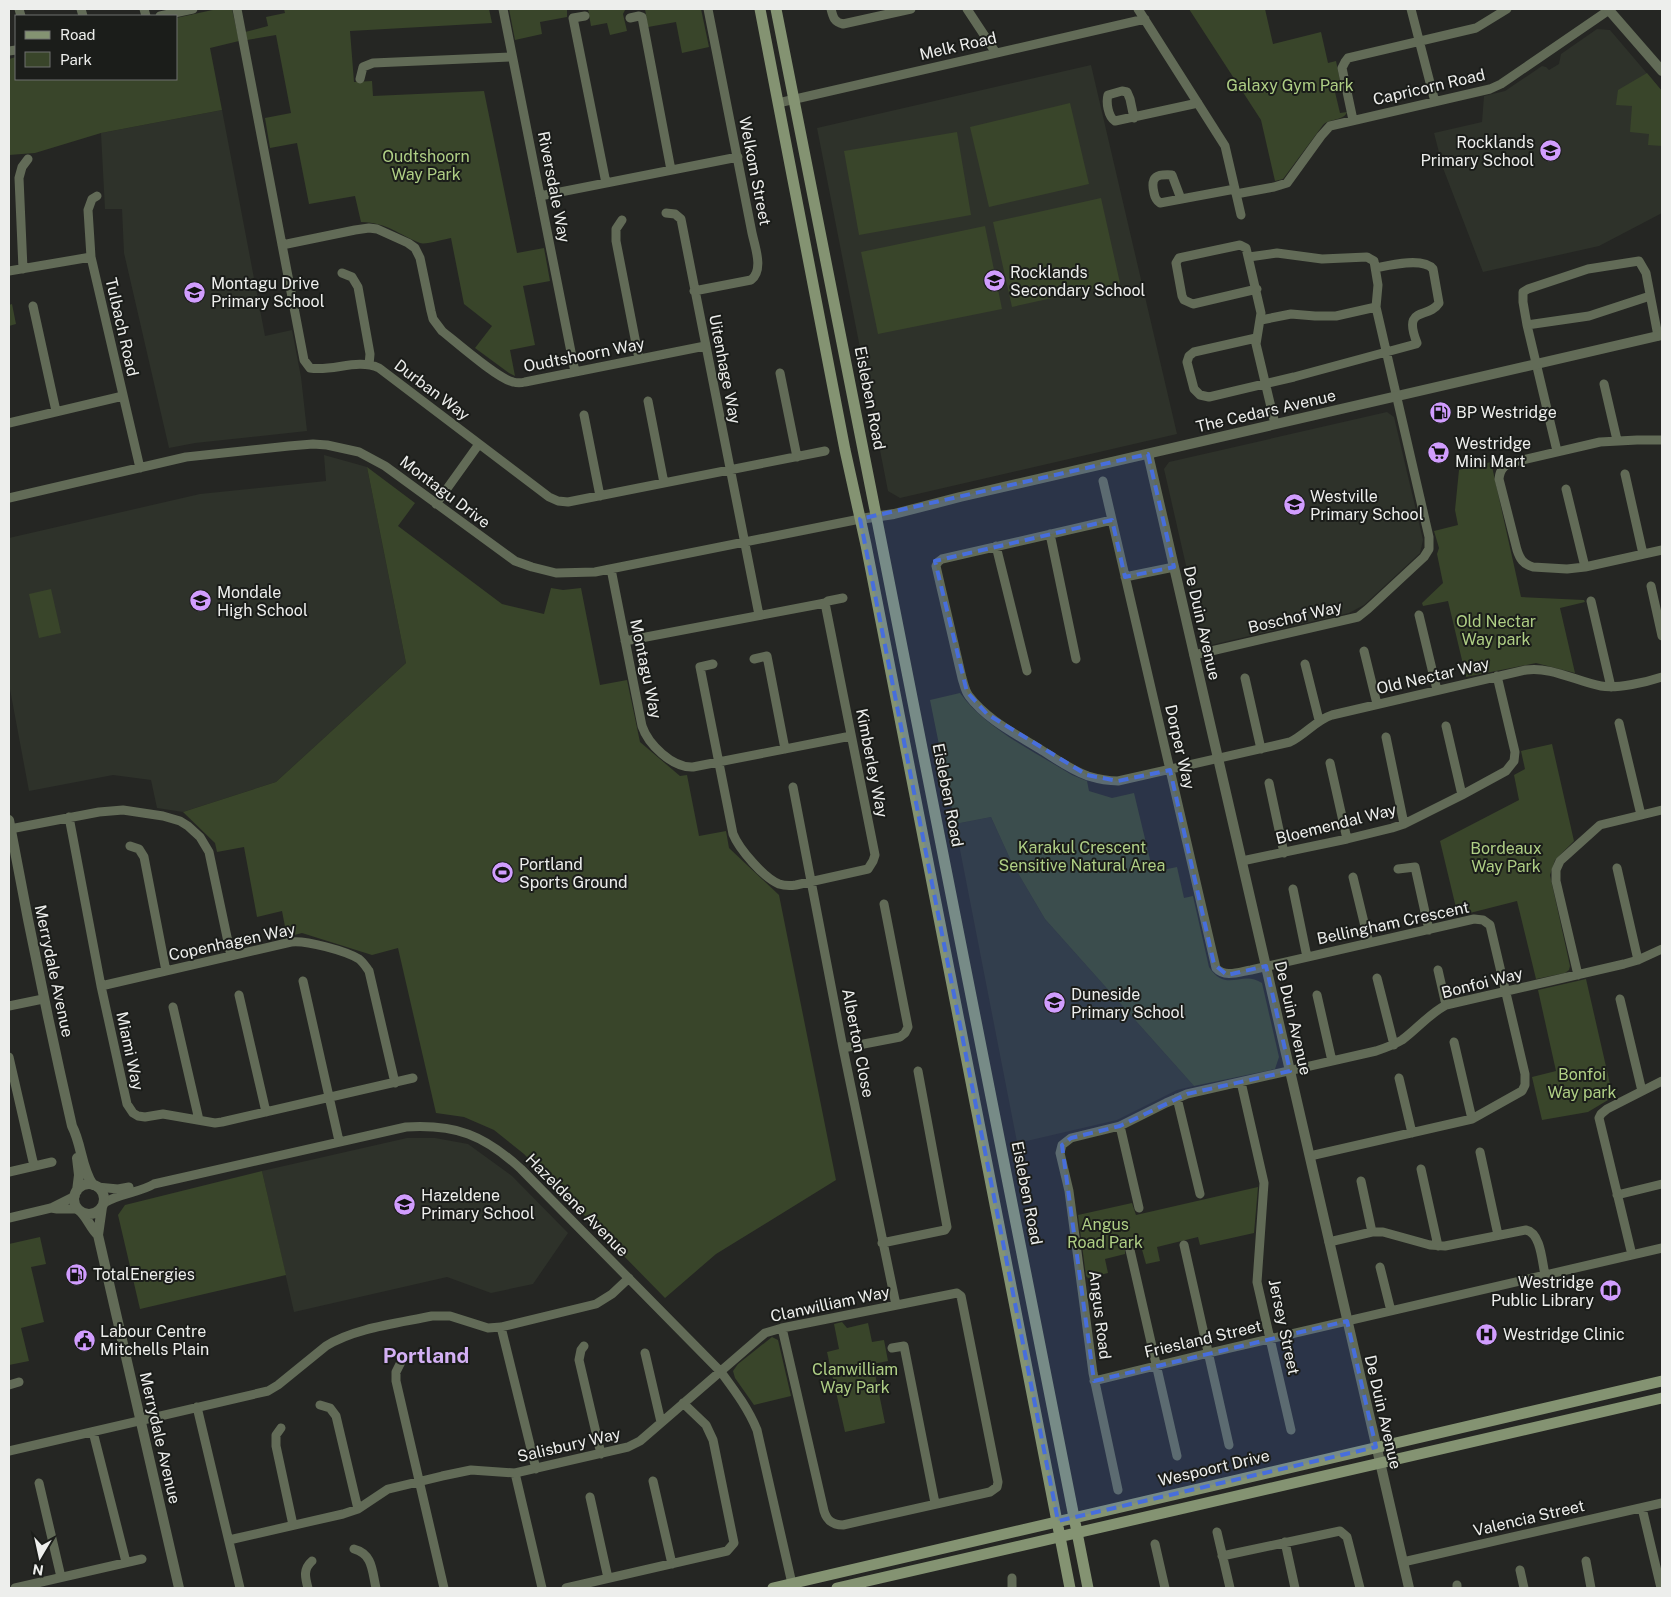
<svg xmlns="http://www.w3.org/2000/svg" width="1671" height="1597" font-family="'Public Sans',sans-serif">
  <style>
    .built { fill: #2e322a }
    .green { fill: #39452a }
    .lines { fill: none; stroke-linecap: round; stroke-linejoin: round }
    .minor { stroke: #626b57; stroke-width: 9 }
    .tertiary { stroke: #626b57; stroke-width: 10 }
    .secondary { stroke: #849372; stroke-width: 11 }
    .marked { fill: #476edc; fill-opacity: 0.2; stroke: #476edc; stroke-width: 4; stroke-dasharray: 10 6; stroke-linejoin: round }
    .labels { text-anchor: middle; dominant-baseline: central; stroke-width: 4; stroke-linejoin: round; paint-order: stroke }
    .street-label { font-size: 16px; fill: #edeeec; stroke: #1b1d1a }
    .park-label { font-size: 16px; fill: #afcf85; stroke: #1b1d1a }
    .poi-label { font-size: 16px; fill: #edeeec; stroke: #1b1d1a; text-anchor: start }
    .district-label { font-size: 21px; font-weight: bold; fill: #d3b0f4; stroke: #1b1d1a }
  </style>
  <rect width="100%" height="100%" fill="#252623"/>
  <path class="built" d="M1597,29L1610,30L1662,91V213L1599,246L1483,272L1443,168L1434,133L1482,122L1484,96L1505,91L1542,66L1546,67L1549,70L1559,64L1561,54Z
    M1091,65L1177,434L900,498L888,491L817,128Z
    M222,110L265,336L292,330L301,377L307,431L195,443L169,448L124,253L122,209H105L101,133Z
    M1387,412L1394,417L1423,540L1420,553L1364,605L1349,613L1211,645L1203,640L1164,469L1169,462Z
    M324,455L367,467L406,663L276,782L183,812L157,808L151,780L113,775L29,791L9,684V538L200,494L326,481Z
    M991,817L1012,863L1045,919L1194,1086L1177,1090L1117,1120L1018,1143L1017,1142L955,824Z
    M407,1138H435L468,1144L512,1176L568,1233L533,1284L491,1293L447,1277L294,1312L262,1171Z"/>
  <path class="green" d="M217,9H232L239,41L210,48L222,110L101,133L35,153L9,155V59L16,57V79H176V18Z
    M284,9H489L492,23L350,31L354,82L372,81L373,96L484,91L517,253L544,248L550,281L523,286L535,345L510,350L515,376L509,373L475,348L492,326L464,304L451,238C445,239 425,245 420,243C397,234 389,223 361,222L355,196L309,204L297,143L270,148L265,118L291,113L276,35L247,40L245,32L268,26L266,17L285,13Z
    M509,9H567V17L540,22L542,34L515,40Z
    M588,9H628L625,10L623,14L627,31L610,35L607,23L591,26Z
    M645,9H701L709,47L682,53L676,22L648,27Z
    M1189,9H1265L1273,44L1321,32L1328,63L1336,61L1342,90L1335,92L1340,113L1347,112C1344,121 1330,118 1323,125L1283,179L1275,181L1261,120Z
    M1647,73L1662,91V146L1648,145L1649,134L1630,132L1632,106L1616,105L1618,90Z
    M1070,103L1089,184L989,207L970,127Z
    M957,132L971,215L859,235L844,151Z
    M1101,198L1120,283L1012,307L993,222Z
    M985,226L1002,309L878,334L861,252Z
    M12,304L16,324L9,326V305Z
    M1491,462L1521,597L1584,600L1585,602L1560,608L1575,673L1536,663L1466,677L1448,601L1423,606L1422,603L1443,583L1437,554L1439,548L1434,531L1458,525L1455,510L1459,470Z
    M367,467L415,503L398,526L502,604L544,614L551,588L563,590L581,588L600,685L627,680L640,742L680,776L687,775L699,836L726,831L729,848L779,895L836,1180L716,1254L665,1298L524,1154L494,1130L464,1117L436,1113L398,948L372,955L302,933L287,937L282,911L257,917L244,847L217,852L215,843L183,812L276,782L406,663Z
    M51,589L61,633L39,638L29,594Z
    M960,693C986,729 1035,752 1072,775L1087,781L1089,791L1112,798L1134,793L1153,872L1177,867L1184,898L1193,896L1209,967C1227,994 1242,969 1262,983L1279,1057L1275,1069L1194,1086L1045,919L1012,863L991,817L955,824L930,700Z
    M1552,744L1574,841L1555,860L1550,875L1570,966L1569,970L1565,973L1536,979L1517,901L1458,916L1440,841L1519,800L1514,775L1525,769L1521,751Z
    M1586,979L1613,1097L1588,1112L1542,1120L1532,1077L1556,1071L1538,990Z
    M262,1171L286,1275L140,1309L118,1215L125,1205Z
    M1258,1187L1254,1233L1200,1245L1198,1237L1157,1247L1160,1261L1146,1264L1141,1246L1138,1243L1127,1246L1125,1249V1254L1105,1259L1108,1273L1088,1278L1086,1276L1078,1215L1132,1203L1136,1215Z
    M40,1237L46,1264L31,1267L44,1322L21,1328L29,1361L9,1365V1244Z
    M842,1322L847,1328L868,1323L872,1342L884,1340L888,1361L873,1364L885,1423L845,1432L827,1352L839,1349L834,1324Z
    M772,1337L778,1340L791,1396L754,1405L735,1378L733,1371L738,1364Z"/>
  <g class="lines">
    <path class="minor" d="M19,9L21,16
      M81,9L83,16
      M144,9L146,16
      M237,9L304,360L310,368C333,372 357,358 379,368L549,497L558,501L568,502L825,451
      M503,9L575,372
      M831,9C833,17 834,22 843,24L911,9
      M967,9L996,53
      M1138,9L1225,146L1241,215
      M1411,9L1435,102
      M160,16L193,9
      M585,16L573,18L606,183
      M630,18L639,16L642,17L671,170
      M9,51L16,50
      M360,79L363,67L373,63L512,57
      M778,103L1145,19
      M1134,118L1130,99L1127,92L1122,91L1108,95C1106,102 1108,117 1115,121L1198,103
      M1353,120L1342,68L1345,62L1348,58L1476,28L1507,9
      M1236,194L1274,187L1287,183L1321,136L1330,126L1490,89L1501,84L1609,10
      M97,196L92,199L88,210L91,257L140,468
      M540,196L738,157
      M1181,199L1172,175C1157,174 1150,176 1154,193C1155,198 1156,200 1160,203L1235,189
      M666,213L675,214L681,219L759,615
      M622,220L616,229V241L639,359
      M282,245L355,230L369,228L377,229L408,243L415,248L420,258L431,311L433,319L442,331C456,342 498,379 513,382C517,383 521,383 525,382L705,346
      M23,269L19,178L22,167L28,159
      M9,271L91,257
      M342,273L352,277L358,287L370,354L369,365
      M1257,289L1193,304L1184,300L1182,296L1176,263L1179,258L1240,245L1246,248L1261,313L1256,344L1275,424
      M694,291L751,280C764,270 755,247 752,233L708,9
      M33,306L56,411
      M1261,320L1291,314L1315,316H1336L1376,307
      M1527,325L1589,316L1650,296
      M1256,338L1194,352L1189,356L1187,362L1194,389L1200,395L1209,397L1294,377L1416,344L1417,343C1402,305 1428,320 1439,303L1433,269C1423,257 1390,265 1376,268
      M780,373L797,457
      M1604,384L1617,440
      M648,401L664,483
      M584,415L600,496
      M9,423L123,396
      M1662,440H1637L1600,442L1514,462C1504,465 1500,469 1499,479L1517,550C1520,559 1523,564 1533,567L1567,569L1585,567L1662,550
      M1557,451L1527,325L1523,302V292L1528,289L1588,269L1639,261L1646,273L1658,336
      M1625,474L1643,554
      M1103,481L1216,968C1225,978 1239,972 1251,970L1474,919L1483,920L1490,925L1525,1074V1085L1522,1091L1472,1119L1310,1156
      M1566,489L1585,567
      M9,498L186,457L289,446L313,444L327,445L359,452L385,466L515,561L532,567L556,573L595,572L860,519
      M436,504L479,444
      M1112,520L942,559L938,562L936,566L962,678C964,684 965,691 969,696C987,720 1016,734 1040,749C1056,759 1071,770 1088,776C1098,779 1108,781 1118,781L1290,742C1305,735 1316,720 1332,715L1526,670C1550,666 1578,682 1601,686C1617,689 1647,682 1662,677
      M1050,534L1076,659
      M996,546L1027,671
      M611,569L642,726C648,744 672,768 693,767L851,736
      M1125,577L1174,567
      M1651,586L1662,636
      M1591,601L1611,687
      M825,603L828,601L843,598
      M1419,615L1437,690
      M625,641L825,603L875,855L873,861L868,869L796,885C790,886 785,886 779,884C764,878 739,849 733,834L700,667L713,664
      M1364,651L1377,704
      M1194,655L1358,617L1368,609L1424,557L1429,549V537L1376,307L1378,285L1374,261L1367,257L1322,259L1277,253L1249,257
      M754,659L767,656L785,749
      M1305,664L1319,720
      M1245,678L1261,749
      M1619,723L1641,815
      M1446,726L1462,795
      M1386,737L1404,824
      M1330,763L1347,839
      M1269,783L1284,853
      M793,787L843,1048L896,1305
      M69,817L101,986L127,1104L133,1113L138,1116L145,1117L163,1114L215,1123L222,1122L413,1078
      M10,829L99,812L123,810L163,816L180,821L188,826L200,837L209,852L231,956
      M130,846L139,849L144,857L166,971
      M1242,861L1347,839L1392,828L1404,824L1462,795L1506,771L1514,761L1515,752L1497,676
      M1617,868L1638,960
      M1398,869L1415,867L1429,930
      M1353,877L1369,943
      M1293,889L1307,957
      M1438,970L1446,1005
      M1578,975L1556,881V870L1560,861L1600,825L1662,810
      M1377,978L1394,1045
      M303,981L339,1141
      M101,986L291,942C306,940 346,951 359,959C363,962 366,967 369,971L395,1083
      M239,995L266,1112
      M1317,995L1332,1061
      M1620,999L1642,1091
      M9,1006L43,999
      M173,1007L199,1120
      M1454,1042L1472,1119
      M843,1048L900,1037L905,1033L908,1027L884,904
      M9,1057L34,1166
      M1399,1078L1412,1133
      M1241,1082L1264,1183L1257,1282L1291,1430
      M1177,1098L1200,1194
      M1120,1126L1139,1208
      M1480,1152L1498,1235
      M1421,1169L1438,1246
      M9,1172L52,1162
      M1361,1181L1372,1232
      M97,1187L118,1189L129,1187
      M1617,1195L1662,1184
      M104,1203C120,1193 139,1193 154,1184L406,1127C456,1124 484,1135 521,1169L721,1372C735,1391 748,1408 757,1430L793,1588
      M51,1208L57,1209H78
      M9,1218L51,1208L75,1196
      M1329,1242L1372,1232H1383L1430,1245L1445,1246L1526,1230C1541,1233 1542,1262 1545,1275
      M882,1243L945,1230L947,1227L918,1071
      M1184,1245L1229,1445
      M1130,1250L1177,1456
      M1632,1255L1599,1118L1601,1114L1607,1109L1662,1081
      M1380,1267L1391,1311
      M501,1327L536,1469
      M584,1346L581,1350L579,1360L601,1454
      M892,1348L904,1346L935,1503
      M645,1353L661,1422
      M401,1362L396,1372V1381L444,1588
      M1094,1381L1209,1353L1662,1248
      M9,1385L19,1382
      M320,1405L330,1408L336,1416L358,1509
      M197,1407L240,1588
      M281,1428L276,1435V1446L293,1525
      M93,1432L126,1562
      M9,1451L268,1391L278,1385L326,1346C354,1328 399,1323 432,1316H450L488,1328L501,1327L596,1304L612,1294L629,1278
      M515,1473L542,1588
      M653,1481L672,1564
      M39,1483L61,1577
      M1118,1490L1093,1373L1069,1191L1060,1153L1062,1145L1071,1138L1120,1126L1166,1103L1187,1094L1376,1051C1385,1048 1394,1045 1402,1040C1417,1029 1429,1014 1446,1005L1624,964L1638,960L1662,949
      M590,1497L608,1578
      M1642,1508L1661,1588
      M1217,1532L1230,1588
      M229,1540L343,1514L358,1509L388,1489L442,1476L471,1470L515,1473L628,1447L640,1441L765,1333L782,1328L957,1293L961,1296L998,1482L997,1487L990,1492L843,1525C833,1525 827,1521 824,1511L782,1328
      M1285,1542L1295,1588
      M1155,1544L1165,1588
      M354,1549C373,1554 372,1571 376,1588
      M1222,1556L1340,1531L1347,1537L1360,1588
      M1586,1561L1591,1588
      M1403,1562L1662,1503
      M1520,1570L1524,1588
      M1012,1578V1588
      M1457,1585V1588
      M15,1588L142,1559
      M308,1588C305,1577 303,1569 312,1561
      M566,1588L727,1551L734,1543L713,1440L706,1425L683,1403"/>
    <path class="tertiary" d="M1608,9L1662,71
      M1148,454L1409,1588
      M860,519L894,514L960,497L1662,335
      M9,820C28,923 49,1025 72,1126C82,1145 81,1168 93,1185
      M74 1199a15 15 0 1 1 30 0a15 15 0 1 1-30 0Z
      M77,1191L79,1175L77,1158
      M102,1207L98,1235L179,1588
      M81,1212C88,1219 91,1229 98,1235"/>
    <path class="secondary" d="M760,9L845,450L866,545L1070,1588
      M776,9L1088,1588
      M773,1588L1662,1381
      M837,1588L1662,1398"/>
  </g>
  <path class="marked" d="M1148,454L1174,567L1125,577L1112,520L935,561L967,692L987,714L1087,775L1118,781L1170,770L1214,964L1227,975L1266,966L1290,1071L1187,1094L1120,1126L1071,1138L1062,1145L1094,1381L1347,1321L1376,1447L1058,1521L860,519Z"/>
  <defs>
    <symbol id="school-disc" viewBox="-11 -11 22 22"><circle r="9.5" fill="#d19dfe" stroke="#1b1d1a"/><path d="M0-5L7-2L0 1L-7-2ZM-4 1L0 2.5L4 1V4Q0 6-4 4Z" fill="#111"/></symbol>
    <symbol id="fuel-disc" viewBox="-11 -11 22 22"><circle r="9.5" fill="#d19dfe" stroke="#1b1d1a"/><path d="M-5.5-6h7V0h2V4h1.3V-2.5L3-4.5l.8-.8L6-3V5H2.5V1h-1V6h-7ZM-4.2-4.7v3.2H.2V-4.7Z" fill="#111"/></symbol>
    <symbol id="supermarket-disc" viewBox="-11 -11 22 22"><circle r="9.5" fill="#d19dfe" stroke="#1b1d1a"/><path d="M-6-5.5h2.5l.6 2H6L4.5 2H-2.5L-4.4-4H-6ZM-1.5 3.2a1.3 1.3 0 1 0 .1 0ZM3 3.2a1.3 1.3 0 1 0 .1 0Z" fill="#111"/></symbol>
    <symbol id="stadium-disc" viewBox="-11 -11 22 22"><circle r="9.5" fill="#d19dfe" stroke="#1b1d1a"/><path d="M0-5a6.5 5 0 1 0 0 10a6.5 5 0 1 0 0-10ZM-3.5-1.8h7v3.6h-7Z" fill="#111"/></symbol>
    <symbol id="library-disc" viewBox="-11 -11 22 22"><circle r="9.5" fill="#d19dfe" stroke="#1b1d1a"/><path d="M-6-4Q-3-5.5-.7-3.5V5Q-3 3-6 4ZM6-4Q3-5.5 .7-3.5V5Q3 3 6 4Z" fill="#111"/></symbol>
    <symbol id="hospital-disc" viewBox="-11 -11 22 22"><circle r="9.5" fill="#d19dfe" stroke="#1b1d1a"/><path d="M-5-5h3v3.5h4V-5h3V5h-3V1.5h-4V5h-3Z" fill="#111"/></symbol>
    <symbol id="civic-disc" viewBox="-11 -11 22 22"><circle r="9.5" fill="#d19dfe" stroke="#1b1d1a"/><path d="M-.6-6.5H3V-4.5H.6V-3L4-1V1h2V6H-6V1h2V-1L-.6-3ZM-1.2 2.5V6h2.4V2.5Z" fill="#111"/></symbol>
  </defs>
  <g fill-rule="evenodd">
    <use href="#school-disc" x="1538" y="138" width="25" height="25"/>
    <use href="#school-disc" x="982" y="268" width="25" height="25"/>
    <use href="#school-disc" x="182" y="280" width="25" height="25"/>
    <use href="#fuel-disc" x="1428" y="400" width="25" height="25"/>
    <use href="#supermarket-disc" x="1426" y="440" width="25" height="25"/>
    <use href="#school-disc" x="1282" y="492" width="25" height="25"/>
    <use href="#school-disc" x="188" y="588" width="25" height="25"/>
    <use href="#stadium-disc" x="490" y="860" width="25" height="25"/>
    <use href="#school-disc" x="1042" y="990" width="25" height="25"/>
    <use href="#school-disc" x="392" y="1192" width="25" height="25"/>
    <use href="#fuel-disc" x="64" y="1262" width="25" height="25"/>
    <use href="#library-disc" x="1598" y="1278" width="25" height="25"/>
    <use href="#hospital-disc" x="1474" y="1322" width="25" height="25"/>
    <use href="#civic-disc" x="72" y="1328" width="25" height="25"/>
  </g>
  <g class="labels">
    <g class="street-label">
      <text transform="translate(958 46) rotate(-13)">Melk Road</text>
      <text transform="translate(1429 87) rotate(-13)">Capricorn Road</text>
      <text transform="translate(755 171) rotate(79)">Welkom Street</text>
      <text transform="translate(554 187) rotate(79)">Riversdale Way</text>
      <text transform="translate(122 327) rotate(77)">Tulbach Road</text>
      <text transform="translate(584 355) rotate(-11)">Oudtshoorn Way</text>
      <text transform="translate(725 369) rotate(79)">Uitenhage Way</text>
      <text transform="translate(432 390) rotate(37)">Durban Way</text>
      <text transform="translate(870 398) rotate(79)">Eisleben Road</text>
      <text transform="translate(1266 411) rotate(-13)">The Cedars Avenue</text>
      <text transform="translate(445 492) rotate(37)">Montagu Drive</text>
      <text transform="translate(1295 617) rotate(-13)">Boschof Way</text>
      <text transform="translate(1202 623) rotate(77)">De Duin Avenue</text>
      <text transform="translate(646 669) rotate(78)">Montagu Way</text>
      <text transform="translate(1433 676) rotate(-13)">Old Nectar Way</text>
      <text transform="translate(1180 747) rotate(77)">Dorper Way</text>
      <text transform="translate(872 763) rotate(79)">Kimberley Way</text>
      <text transform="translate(948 795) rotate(79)">Eisleben Road</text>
      <text transform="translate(1336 824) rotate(-14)">Bloemendal Way</text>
      <text transform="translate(1393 923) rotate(-12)">Bellingham Crescent</text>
      <text transform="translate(232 942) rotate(-12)">Copenhagen Way</text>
      <text transform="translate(54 971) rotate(78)">Merrydale Avenue</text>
      <text transform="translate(1482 983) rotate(-14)">Bonfoi Way</text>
      <text transform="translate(1293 1018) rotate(77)">De Duin Avenue</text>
      <text transform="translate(858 1043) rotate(79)">Alberton Close</text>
      <text transform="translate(130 1051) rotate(78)">Miami Way</text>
      <text transform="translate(1027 1193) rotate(79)">Eisleben Road</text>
      <text transform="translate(577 1205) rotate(45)">Hazeldene Avenue</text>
      <text transform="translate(830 1304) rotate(-12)">Clanwilliam Way</text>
      <text transform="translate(1100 1315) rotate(83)">Angus Road</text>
      <text transform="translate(1284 1327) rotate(78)">Jersey Street</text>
      <text transform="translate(1203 1339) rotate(-13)">Friesland Street</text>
      <text transform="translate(1383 1412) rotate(77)">De Duin Avenue</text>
      <text transform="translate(160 1438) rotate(77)">Merrydale Avenue</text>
      <text transform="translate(569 1445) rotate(-13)">Salisbury Way</text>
      <text transform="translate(1214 1468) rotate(-13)">Wespoort Drive</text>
      <text transform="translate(1529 1518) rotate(-13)">Valencia Street</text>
    </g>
    <g class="park-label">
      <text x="1290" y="85">Galaxy Gym Park</text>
      <text x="426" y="156">Oudtshoorn<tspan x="426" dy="18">Way Park</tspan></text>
      <text x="1496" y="621">Old Nectar<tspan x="1496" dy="18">Way park</tspan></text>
      <text x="1082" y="847">Karakul Crescent<tspan x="1082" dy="18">Sensitive Natural Area</tspan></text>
      <text x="1506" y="848">Bordeaux<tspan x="1506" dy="18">Way Park</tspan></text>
      <text x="1582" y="1074">Bonfoi<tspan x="1582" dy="18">Way park</tspan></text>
      <text x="1105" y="1224">Angus<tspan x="1105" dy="18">Road Park</tspan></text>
      <text x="855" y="1369">Clanwilliam<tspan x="855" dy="18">Way Park</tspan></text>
    </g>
    <g class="poi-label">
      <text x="1534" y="142" text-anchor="end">Rocklands<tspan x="1534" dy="18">Primary School</tspan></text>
      <text x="1010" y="272">Rocklands<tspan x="1010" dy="18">Secondary School</tspan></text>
      <text x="211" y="283">Montagu Drive<tspan x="211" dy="18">Primary School</tspan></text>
      <text x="1456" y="412">BP Westridge</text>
      <text x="1455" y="443">Westridge<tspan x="1455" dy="18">Mini Mart</tspan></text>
      <text x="1310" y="496">Westville<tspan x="1310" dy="18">Primary School</tspan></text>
      <text x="217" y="592">Mondale<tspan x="217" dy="18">High School</tspan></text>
      <text x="519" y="864">Portland<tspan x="519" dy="18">Sports Ground</tspan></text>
      <text x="1071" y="994">Duneside<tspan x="1071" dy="18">Primary School</tspan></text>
      <text x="421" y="1195">Hazeldene<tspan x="421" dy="18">Primary School</tspan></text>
      <text x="93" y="1274">TotalEnergies</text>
      <text x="1594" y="1282" text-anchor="end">Westridge<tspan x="1594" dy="18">Public Library</tspan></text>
      <text x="100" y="1331">Labour Centre<tspan x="100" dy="18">Mitchells Plain</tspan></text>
      <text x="1503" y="1334">Westridge Clinic</text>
    </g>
    <g class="district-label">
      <text x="426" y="1355">Portland</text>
    </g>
  </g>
  <rect width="1671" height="1597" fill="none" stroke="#edeeec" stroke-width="20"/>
  <rect x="15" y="15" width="162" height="65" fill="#1b1d1a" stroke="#6f716e"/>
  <rect x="25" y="31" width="25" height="8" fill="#849372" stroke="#6f716e"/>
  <text x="60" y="40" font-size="15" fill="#edeeec">Road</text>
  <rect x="25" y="52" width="25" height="15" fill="#39452a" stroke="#6f716e"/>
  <text x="60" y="65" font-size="15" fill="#edeeec">Park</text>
  <g transform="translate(40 1557) rotate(189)" stroke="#1b1d1a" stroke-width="4" paint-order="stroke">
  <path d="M0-4L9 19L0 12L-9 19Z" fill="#edeeec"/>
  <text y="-8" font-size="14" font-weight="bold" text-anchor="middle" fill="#edeeec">N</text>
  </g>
</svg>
